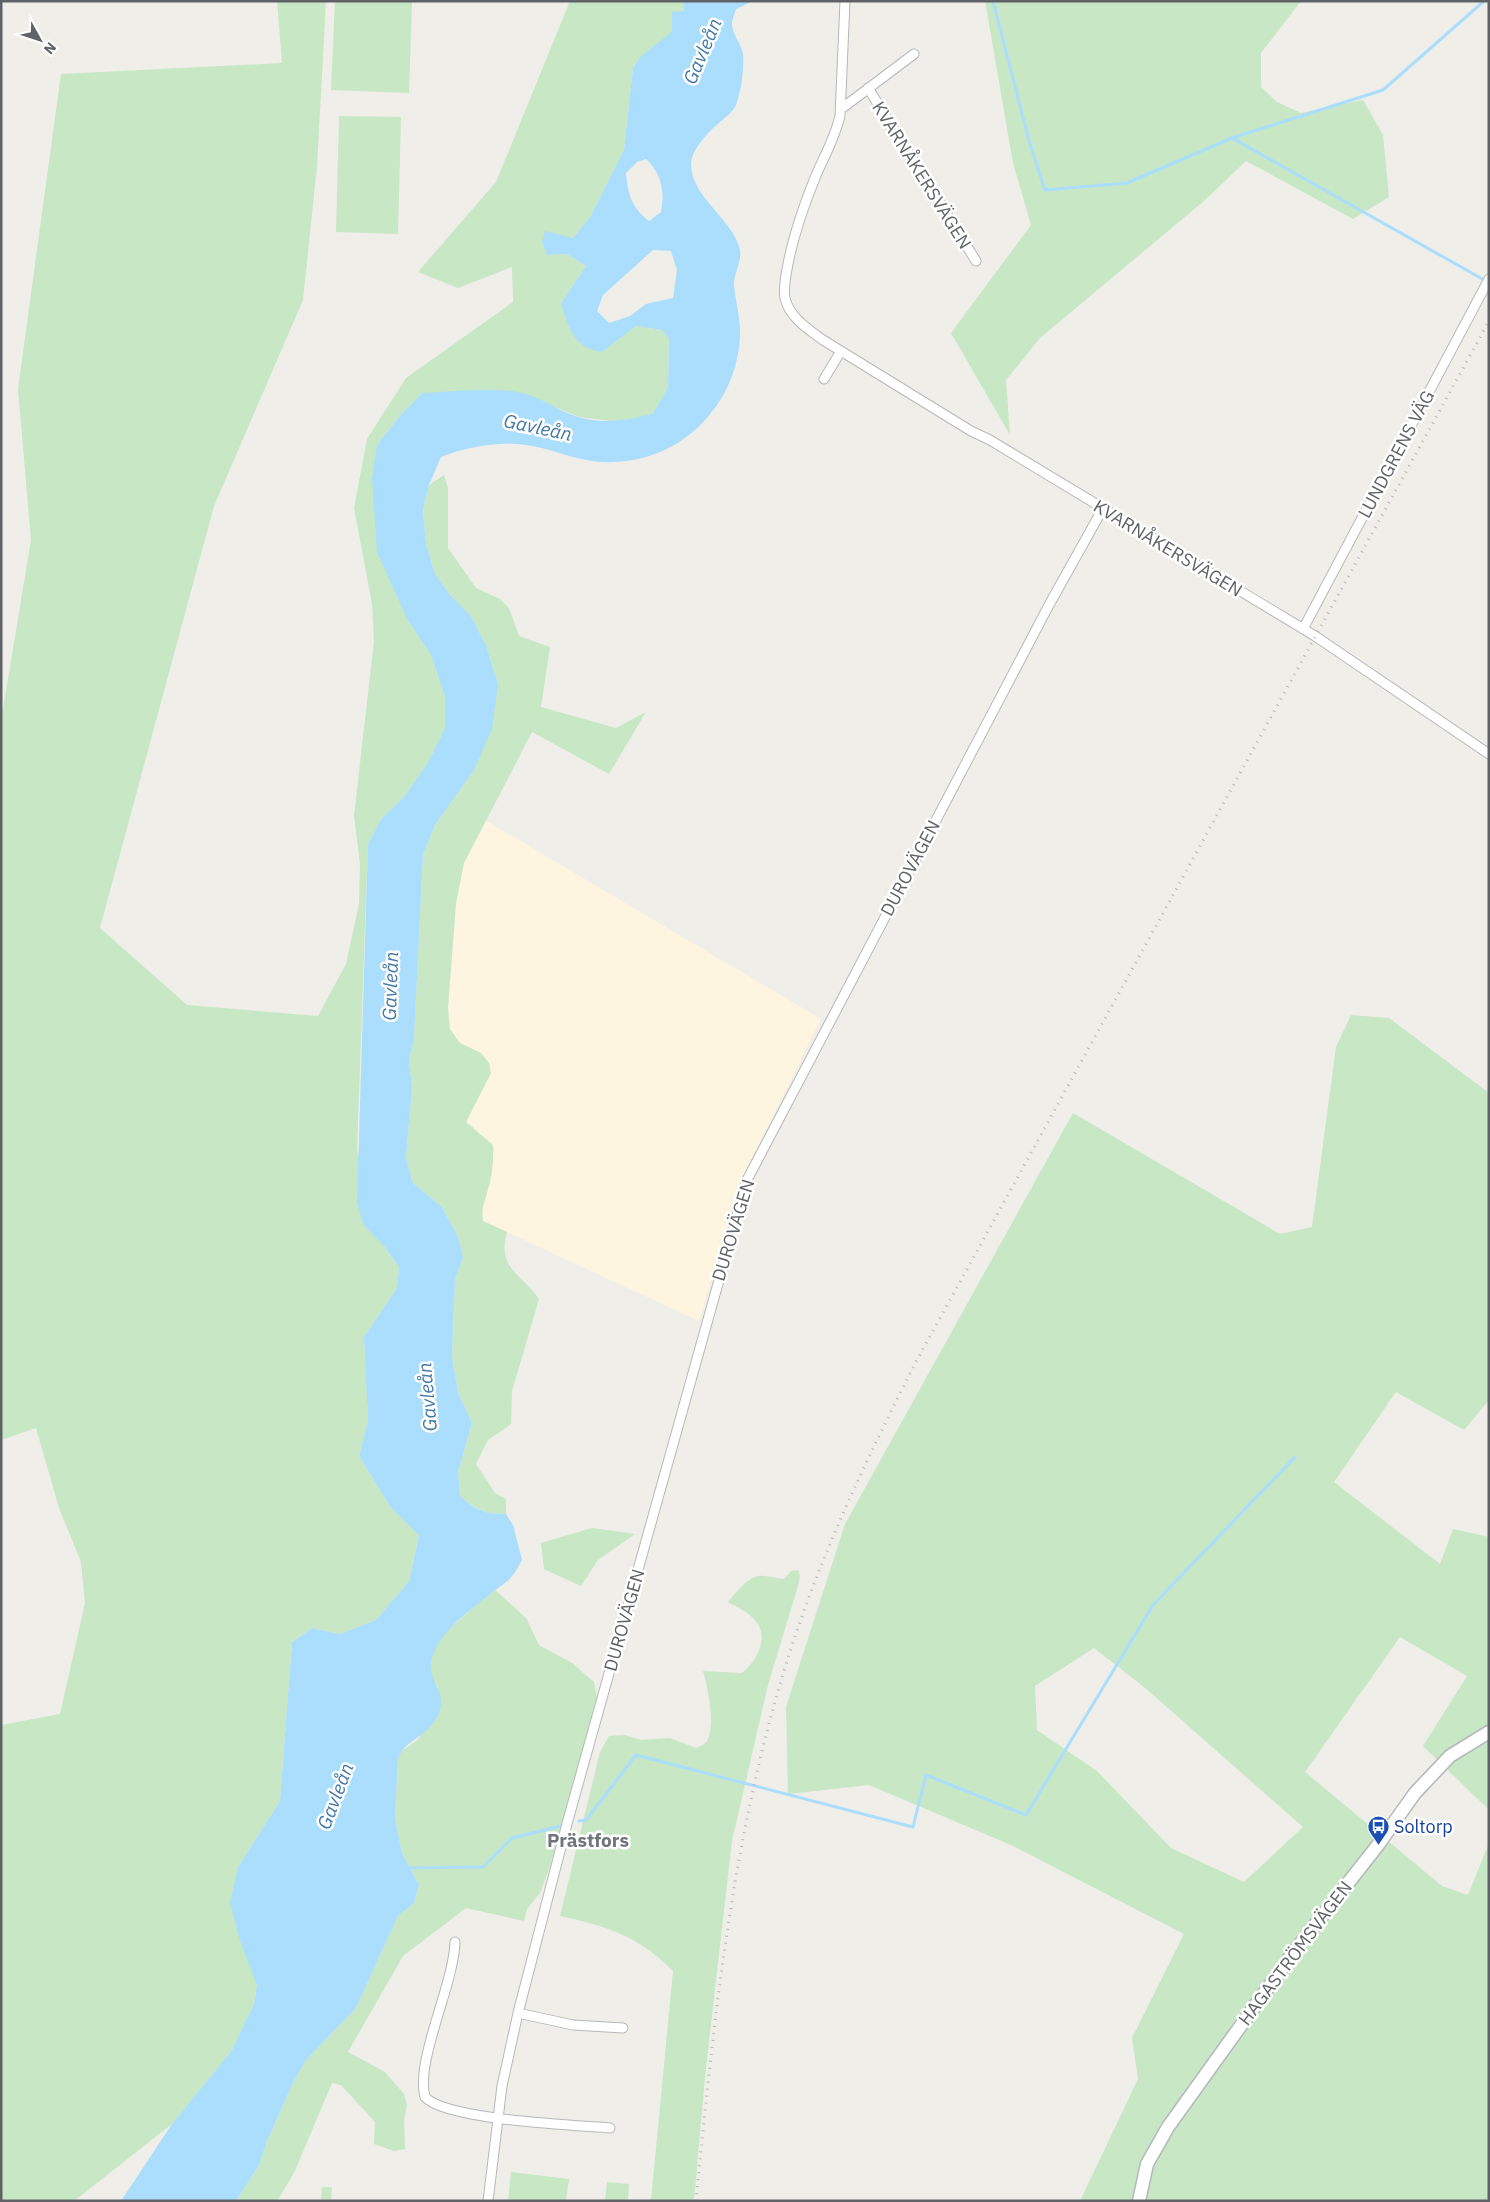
<svg xmlns="http://www.w3.org/2000/svg" width="1490" height="2202" font-family="'IBM Plex Sans',sans-serif">
  <style>
    .commercial { fill: #fdf5e0 }
    .green { fill: #c7e7c5; fill-rule: evenodd }
    .water { fill: #abddfd; fill-rule: evenodd }
    .lines { fill: none; stroke-linecap: round; stroke-linejoin: round }
    .stream { stroke: #abddfd; stroke-width: 3 }
    .street-casing { stroke: #b5b8bb; stroke-width: 11 }
    .secondary-casing { stroke: #b4b7bb; stroke-width: 15 }
    .street { stroke: #fff; stroke-width: 9 }
    .secondary { stroke: #fff; stroke-width: 12 }
    .rail { stroke: #b5b6b7; stroke-width: 3; stroke-dasharray: 1 6; stroke-linecap: butt }
    .labels { text-anchor: middle; dominant-baseline: central; stroke-width: 5; stroke-linejoin: round; paint-order: stroke }
    .street-label { font-size: 18px; fill: #5f6367; stroke: #fff }
    .transit-label { font-size: 18px; fill: #164399; stroke: #fff; text-anchor: start }
    .water-label { font-size: 19px; font-style: italic; fill: #4379a7; stroke: #fff }
    .neighbourhood-label { font-size: 19px; font-weight: bold; fill: #707579; stroke: #fff }
  </style>
  <rect width="100%" height="100%" fill="#f0eee8"/>
  <path class="commercial" d="M485,820L821,1019L738,1187L699,1321L483,1221L481,1209L487,1193L474,1127L466,1122L491,1073L489,1063L481,1053L460,1043L450,1030L448,1008L456,903L464,863Z"/>
  <path class="green" d="M277,1H326L317,166L303,300L214,506L100,928L187,1005L318,1016L346,964L359,904L360,864L354,816L374,641L372,604L354,508L367,439L406,378L513,302L512,267L458,288L418,272L496,182L570,1H684V11L672,13L673,32L641,56L633,67L624,150L590,217L573,238L560,236L547,255L567,254L586,266L561,303L602,352L636,326L662,330L669,339L668,388L653,413L633,420L611,421L579,417L547,404L422,393L399,417L377,445L407,619L431,655L445,697V728L427,764L404,797L381,819L368,844L357,1150L384,1246L399,1267L397,1288L364,1337L368,1420L359,1456L391,1508L419,1534L409,1581L376,1620L340,1634L312,1628L292,1642L280,1801L238,1867L239,1932L257,1985L254,2004L244,2026L232,2050L172,2124L74,2201H1V1725L60,1714L85,1603L81,1562L59,1508L36,1428L1,1440V721L31,540L18,389L61,74L282,63Z
    M335,1H412L409,93L331,90Z
    M985,1H1301L1261,53V87L1277,102L1301,113L1363,100L1383,135L1389,197L1353,219L1246,161L1204,201L1040,338L1006,380L1010,435L951,333L1031,225L1013,163Z
    M339,116L401,117L398,234L336,232Z
    M444,475L448,488V548L476,588L500,599L509,608L519,636L550,647L541,707L616,728L646,712L609,774L532,732L464,863L456,903L448,1008L450,1029L460,1043L481,1053L489,1063L491,1073L466,1122L493,1145C494,1161 492,1178 487,1193C484,1204 481,1209 483,1221L507,1232C497,1269 521,1273 539,1299L512,1391L511,1424L488,1440L476,1464L495,1493L506,1499V1514C484,1514 477,1510 460,1496L458,1472L472,1423L458,1392L452,1356L455,1279L463,1258L459,1239L442,1207L413,1183L406,1158L412,1087L409,1060L414,1038L423,855L435,825L474,770L498,684L486,645L470,615L450,595L435,574L426,544L423,510L429,485Z
    M1351,1015L1389,1018L1489,1093V1400L1464,1430L1396,1392L1334,1482L1440,1564L1453,1529L1489,1537V1810L1423,1746L1467,1676L1400,1637L1305,1772L1442,1886L1468,1895L1489,1843V2201H1080L1138,2079L1132,2038L1184,1934L1011,1845L869,1785L788,1794L786,1707L845,1524L1073,1113L1280,1234L1312,1227L1336,1047ZM1094,1648L1144,1687L1303,1827L1244,1882L1171,1848L1097,1771L1037,1730L1035,1686Z
    M592,1528L635,1534L598,1560L581,1586L544,1569L541,1543Z
    M798,1570L800,1576L798,1586L768,1685L732,1841L705,2077L694,2201H651L673,1971C639,1936 606,1926 560,1916L600,1752L609,1736L625,1735L641,1740L670,1738L696,1748C701,1746 706,1744 708,1739C715,1722 708,1688 703,1671L742,1673C757,1661 770,1637 755,1620C748,1612 737,1607 728,1602C737,1592 749,1574 764,1576C771,1576 777,1579 784,1579L791,1571Z
    M495,1590L526,1618L539,1645L572,1663L594,1682L597,1698L550,1866L540,1893L527,1909L524,1921L466,1908L403,1956L348,2052L385,2072L404,2094L407,2105L404,2120L405,2149L394,2151L374,2144L375,2122L341,2085L332,2083L294,2173L277,2201H236L259,2165L267,2141L293,2083L306,2060L356,2008L398,1916L414,1903L419,1885L402,1853L395,1818L398,1759L400,1752L419,1739L438,1687C435,1683 431,1678 430,1674C422,1642 475,1608 495,1590Z
    M511,2172L569,2179L566,2201H508Z
    M607,2182L629,2184L628,2201H605Z
    M322,2187H332L331,2200L321,2199Z"/>
  <path class="water" d="M684,1H753L736,9C735,13 732,19 732,24C732,34 742,45 743,55C744,70 741,94 735,107C732,113 724,118 719,123C708,132 690,151 691,166C693,199 733,219 740,250C742,261 734,273 734,284C735,301 741,318 740,336C738,388 704,436 655,454C637,461 611,464 592,461C570,458 549,448 526,445C498,441 467,447 441,457L429,485L423,510L426,544L435,574L450,595L470,615L486,645L498,684L492,729L474,770L435,825L423,855L414,1038L409,1060L412,1087L406,1158L413,1183L442,1207L459,1239L463,1258L455,1279L452,1356L458,1392L472,1423L458,1472L460,1496C476,1510 484,1514 506,1514L513,1525L522,1560C519,1565 516,1572 512,1576C508,1582 500,1586 494,1591C474,1608 447,1625 435,1650C420,1680 450,1688 438,1715C428,1737 403,1741 398,1759L395,1818L402,1853L419,1885L414,1903L398,1916L356,2008L306,2060L293,2083L267,2141L259,2165L236,2201H121L172,2124L232,2050L254,2004L257,1985L240,1941L230,1903L238,1867L280,1801L292,1642L312,1628L340,1634L376,1620L409,1581L419,1535L391,1508L359,1456L368,1420L364,1337L397,1288L399,1267L384,1246L363,1224L357,1202L368,844L381,819L404,797L427,764L445,728V697L431,655L407,619L377,552L372,479L377,445L399,417L422,393C453,392 487,387 518,392C539,396 558,411 578,417C602,424 630,421 653,413L668,388L669,339L662,330L636,326L602,352C573,347 569,329 561,303L586,266L567,254L547,255L542,242L545,231L573,238L590,217L624,150L633,67L641,56L672,32V12L684,11ZM646,159C662,174 665,192 661,212L649,221C631,207 628,194 626,173L637,162ZM653,250L671,251L677,270L673,298L646,304L630,316L609,323L597,311L603,295Z"/>
  <g class="lines">
    <path class="stream" d="M993,1L1029,141L1045,190L1127,183L1232,138L1383,90L1484,1
      M1232,138L1486,281
      M579,1821L586,1820L636,1755L913,1827L926,1775L1026,1815L1153,1605L1295,1457
      M407,1868L483,1867L512,1838L561,1826"/>
    <defs>
      <path id="street" d="M845,1L840,116C835,137 826,153 817,173C805,202 794,233 788,264C786,274 783,288 785,298C789,317 808,329 823,340L971,431L990,440L1315,636L1489,754
        M868,88L976,261
        M841,109L914,54
        M824,379L841,351
        M1303,629L1489,279
        M455,1942C454,1984 415,2061 425,2097C446,2120 574,2125 610,2128
        M518,2013L573,2025L623,2028
        M488,2201L502,2086L518,2013L568,1820L747,1180L1049,605L1102,510"/>
      <path id="secondary" d="M1139,2201L1147,2164L1168,2127L1293,1953L1378,1845L1415,1793L1450,1756L1489,1732"/>
    </defs>
    <use href="#street" class="street-casing"/>
    <use href="#secondary" class="secondary-casing"/>
    <use href="#street" class="street"/>
    <use href="#secondary" class="secondary"/>
    <path class="rail" d="M696,2201C715,2008 735,1809 799,1625C831,1533 873,1446 917,1360L1489,321"/>
  </g>
  <defs>
    <symbol id="bus-pin" viewBox="-11 -11 22 30"><path d="M0 17L-7.5 6A9.5 9.5 0 1 1 7.5 6Z" fill="#1a4fb4" stroke="#fff"/><path d="M-5-6H5V4H4V6H2V4H-2V6H-4V4H-5ZM-3.5-4V0h7V-4ZM-3.5 1.2v1.5H-2V1.2ZM2 1.2v1.5H3.5V1.2Z" fill="#fff"/></symbol>
  </defs>
  <g fill-rule="evenodd">
    <use href="#bus-pin" x="1366" y="1814" width="25" height="34"/>
  </g>
  <g class="labels">
    <g class="street-label">
      <text transform="translate(922 175) rotate(58)">KVARNÅKERSVÄGEN</text>
      <text transform="translate(1396 454) rotate(-62)">LUNDGRENS VÄG</text>
      <text transform="translate(1168 548) rotate(31)">KVARNÅKERSVÄGEN</text>
      <text transform="translate(910 868) rotate(-62)">DUROVÄGEN</text>
      <text transform="translate(733 1230) rotate(-73)">DUROVÄGEN</text>
      <text transform="translate(624 1620) rotate(-74)">DUROVÄGEN</text>
      <text transform="translate(1295 1953) rotate(-53)">HAGASTRÖMSVÄGEN</text>
    </g>
    <g class="transit-label">
      <text x="1394" y="1826">Soltorp</text>
    </g>
    <g class="water-label">
      <text transform="translate(702 51) rotate(-67)">Gavleån</text>
      <text transform="translate(538 427) rotate(12)">Gavleån</text>
      <text transform="translate(390 986) rotate(-88)">Gavleån</text>
      <text transform="translate(427 1397) rotate(-95)">Gavleån</text>
      <text transform="translate(335 1796) rotate(-69)">Gavleån</text>
    </g>
    <g class="neighbourhood-label">
      <text x="588" y="1840">Prästfors</text>
    </g>
  </g>
  <rect width="1490" height="2202" fill="none" stroke="#5f6367" stroke-width="5"/>
  <g transform="translate(40 40) rotate(130)" stroke="#ffffff" stroke-width="4" paint-order="stroke">
  <path d="M0-4L9 19L0 12L-9 19Z" fill="#5f6367"/>
  <text y="-8" font-size="14" font-weight="bold" text-anchor="middle" fill="#5f6367">N</text>
  </g>
</svg>
